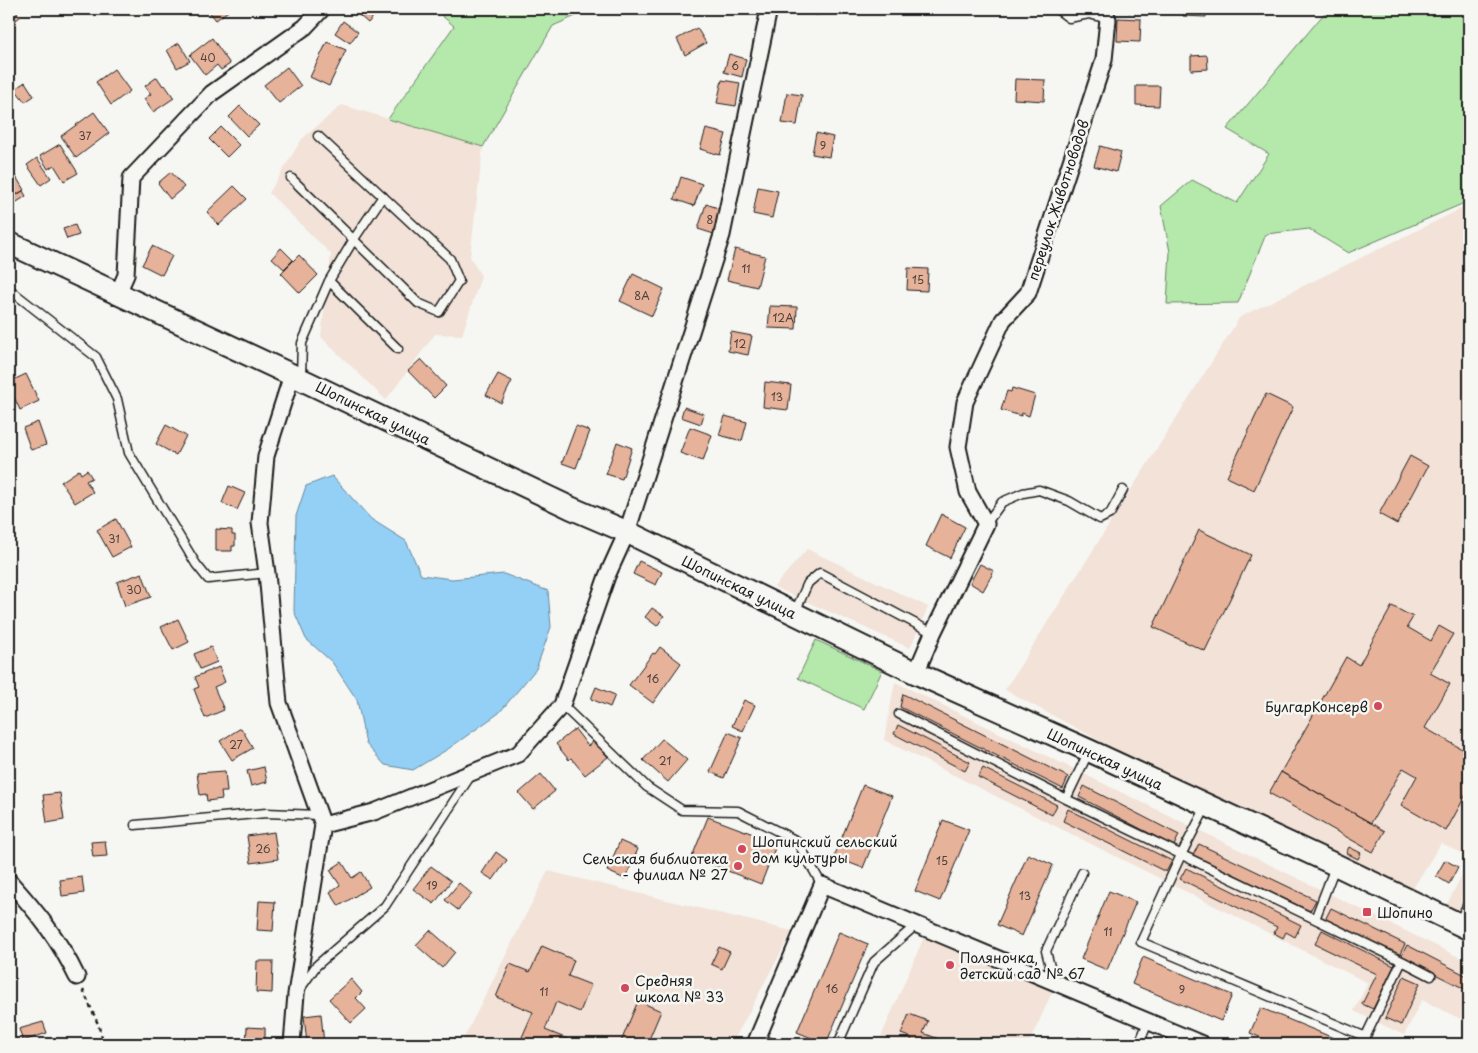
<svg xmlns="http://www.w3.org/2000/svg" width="1478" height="1053" font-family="'Playpen Sans',sans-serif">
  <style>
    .built { fill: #f2e2d8 }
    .green { fill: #b4e9ab; stroke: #688264 }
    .water { fill: #94d0f5; stroke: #64889e }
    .building { fill: #e7b29a; stroke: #1c1c1c }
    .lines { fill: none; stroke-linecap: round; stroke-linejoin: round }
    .lane-casing { stroke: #1c1c1c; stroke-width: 11 }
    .street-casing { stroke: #1c1c1c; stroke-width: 19 }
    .secondary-casing { stroke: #1c1c1c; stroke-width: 25 }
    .path { stroke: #1c1c1c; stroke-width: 2.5; stroke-dasharray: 4 4; stroke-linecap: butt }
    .lane { stroke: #f6f6f2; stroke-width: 8 }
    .street { stroke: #f6f6f2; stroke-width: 15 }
    .secondary { stroke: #f6f6f2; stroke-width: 21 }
    .poi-dot { fill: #d1495b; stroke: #f6f6f2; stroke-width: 2 }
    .labels { text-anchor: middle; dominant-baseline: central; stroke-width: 5; stroke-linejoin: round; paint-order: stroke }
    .number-label { font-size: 11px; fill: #4f423c }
    .street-label { font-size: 14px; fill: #1c1c1c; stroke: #f6f6f2 }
    .poi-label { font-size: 14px; fill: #1c1c1c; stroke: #f6f6f2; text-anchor: start }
  </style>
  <rect width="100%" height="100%" fill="#f6f6f2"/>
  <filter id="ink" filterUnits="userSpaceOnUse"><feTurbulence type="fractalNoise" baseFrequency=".02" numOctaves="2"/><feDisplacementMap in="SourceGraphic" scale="10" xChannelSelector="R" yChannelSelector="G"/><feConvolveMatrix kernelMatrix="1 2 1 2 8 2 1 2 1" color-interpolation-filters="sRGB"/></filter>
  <g filter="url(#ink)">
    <path class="built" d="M342,105L483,147L470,257L481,276L462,335L435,334L386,400L321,337L331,254L269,193L302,139Z
      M1469,205V857L1441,843L1404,903L1005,690L1240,317Z
      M807,549L928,607L910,648L774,587Z
      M895,682L1469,962V1023L1422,1000L1404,1035L1354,1011L1368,983L884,740Z
      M1469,861V934L1439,920Z
      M548,871L792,931L732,1044H461Z
      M924,937L1052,992L1029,1044H878Z"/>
    <path class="green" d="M434,9H591L553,26L483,147L388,119L454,26Z
      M1328,9H1469V201L1348,253L1309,229L1266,234L1238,303L1167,304L1170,252L1161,206L1192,180L1237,203L1269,154L1227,129Z
      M816,640L882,671L864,709L798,678Z"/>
    <path class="water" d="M332,476L371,519L406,541L421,575L452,579L504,574L548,591L551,627L536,669L499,713L448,749L413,770L385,765L366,744L357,700L332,662L306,639L294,611L296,516L306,486Z"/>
    <path class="building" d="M9,9H14L20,17L9,25Z
      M207,9H231L216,20Z
      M352,9H376L378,11L368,23Z
      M804,9H819L818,15L803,13Z
      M1128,9H1143V11L1128,12Z
      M1183,9H1206V17L1183,16Z
      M1118,18L1141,19L1140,42L1117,41Z
      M343,21L358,32L350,43L335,33Z
      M697,28L706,43L685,55L677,39Z
      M212,38L230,64L221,70L217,65L205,75L190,55Z
      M327,42L346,50L329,86L310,77Z
      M179,43L190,61L177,68L167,50Z
      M729,54L746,59L742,77L724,72Z
      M1207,55L1208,69L1191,70V56Z
      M287,67L301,86L279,103L264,85Z
      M114,69L130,91L111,105L96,82Z
      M157,77L163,86L165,85L174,98L153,112L144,99L151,94L145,86Z
      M1015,79L1045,80L1044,101L1014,99Z
      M722,80L740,83L736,106L717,103Z
      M25,82L34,96L25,102L15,89Z
      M1136,86H1160L1159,106L1136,105Z
      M787,93L802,95L797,125L782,123Z
      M240,106L259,125L247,136L229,117Z
      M94,112L109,133L76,158L61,136Z
      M221,127L239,145L227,157L209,139Z
      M706,129L726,134L720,155L700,149Z
      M816,133L833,137L829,157L812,154Z
      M60,144L78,173L64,181L54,165L48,169L40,156Z
      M1100,146L1121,152L1116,172L1094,166Z
      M37,158L51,178L41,185L27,165Z
      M171,172L184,187L170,199L158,183Z
      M15,175L24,190L9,199V179Z
      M681,177L702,184L694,206L674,199Z
      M234,186L247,199L219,225L207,212Z
      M758,187L778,191L772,218L753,214Z
      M23,191L26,196L14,204L11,198Z
      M706,204L721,209L714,234L698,229Z
      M75,225L79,235L67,239L63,229Z
      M152,246L172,256L162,275L142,265Z
      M281,248L293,260L284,269L272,258Z
      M735,249L765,256L757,287L727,280Z
      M299,255L318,275L300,293L281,273Z
      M908,268L928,269L927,291L907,290Z
      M633,274L664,289L652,316L620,301Z
      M770,306L797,307L796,329L768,328Z
      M731,332L752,336L748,355L728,351Z
      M421,359L446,386L434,398L408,371Z
      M26,374L39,401L20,410L9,386V382Z
      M498,374L512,381L501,403L486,395Z
      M765,382L791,385L788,410L763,407Z
      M1012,388L1035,395L1029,416L1022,413L1021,416L1001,410L1007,391L1011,392Z
      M1266,394L1293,407L1254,490L1227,477Z
      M684,407L704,414L701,424L681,417Z
      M725,416L747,422L742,441L719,435Z
      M38,422L46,445L31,450L23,428Z
      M166,425L186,436L176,455L156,444Z
      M576,426L590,431L576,468L562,463Z
      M690,427L712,435L703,461L680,453Z
      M617,442L632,448L622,479L606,474Z
      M1410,456L1428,466L1397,524L1379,514Z
      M79,470L81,474L87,470L92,478L86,481L93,492L75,503L61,482Z
      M229,486L245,493L237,510L222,503Z
      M941,514L965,527L950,558L926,546Z
      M116,519L131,547L112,557L97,530Z
      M216,529L232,530V535H235V546H232V551H216Z
      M1199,530L1251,555L1205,651L1153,627Z
      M639,561L662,572L656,585L633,574Z
      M980,564L994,571L983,591L970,583Z
      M142,573L151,597L125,606L117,582Z
      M1392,606L1413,617L1407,627L1431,641L1439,626L1453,634L1430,673L1450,684L1425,728L1469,753V789L1446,831L1401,805L1417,776L1403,768L1371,823L1281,772L1346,657L1359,665Z
      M652,608L664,616L657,626L645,617Z
      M178,619L189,642L173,650L161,627Z
      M211,647L217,662L200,669L194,654Z
      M660,647L681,663L653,703L629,685L653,653L655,654Z
      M219,667L225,682L214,687L224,710L205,718L194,689L199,687L195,677Z
      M596,687L615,695L610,707L591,699Z
      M903,694L1068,777L1063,789L900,707Z
      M744,700L755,705L743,731L732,726Z
      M898,725L970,762L965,771L894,734Z
      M241,728L253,748L232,760L220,741Z
      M575,729L588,746L594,741L608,757L585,775L571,758L569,760L556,744Z
      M728,732L742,738L724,778L710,772Z
      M662,739L687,760L668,782L643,760Z
      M264,767L267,782L251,786L247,771Z
      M983,768L1057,805L1052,815L978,777Z
      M225,771L227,792H221L222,799L207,801L206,794L200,795L197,773Z
      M1281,772L1385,831L1373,852L1269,793Z
      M541,774L555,791L533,809L519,793Z
      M863,785L892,796L863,868L834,857Z
      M1084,786L1179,835L1174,846L1079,797Z
      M60,793L64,820L47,823L43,795Z
      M1068,809L1172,861L1166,872L1063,821Z
      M708,817L777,843L761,884L692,857Z
      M943,820L969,830L940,901L915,891Z
      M274,832L278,859L251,863L247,836Z
      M105,841L107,856L93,857L91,842Z
      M620,841L638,849L625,879L607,871Z
      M1199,844L1316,900L1310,911L1193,855Z
      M1349,847L1361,853L1358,859L1346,853Z
      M496,852L507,860L493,880L482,873Z
      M1028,854L1053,865L1022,936L997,925Z
      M1445,860L1458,867L1449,884L1436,876Z
      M342,862L352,878L361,872L370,887L339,906L330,892L340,885L330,870Z
      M431,866L451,881L434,904L413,889Z
      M1186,868L1301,925L1295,937L1286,932L1283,938L1274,933L1277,927L1180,879Z
      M82,877L84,893L62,896L60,880Z
      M459,883L472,894L458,910L445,900Z
      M1109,891L1136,902L1107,970L1081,959Z
      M259,901L275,902L273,931L257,930Z
      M1331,908L1405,944L1399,956L1325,920Z
      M430,930L455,952L442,968L416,945Z
      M1322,930L1394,966L1373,1009L1362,1004L1377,974L1315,944Z
      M839,932L868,944L826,1044L797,1032Z
      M1407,945L1469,977V991L1401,957Z
      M542,946L574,960L568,976L591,985L580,1012L556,1002L545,1030L580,1044H519L533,1012L496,997L510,964L530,972Z
      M719,947L730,952L722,969L711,964Z
      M1143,957L1232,995L1221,1021L1132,984Z
      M257,961H273L272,993L256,992Z
      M1404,976L1420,983L1401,1025L1385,1018Z
      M351,979L362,992L356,998L366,1009L351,1023L329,999Z
      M638,1001L661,1011L647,1044H620Z
      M1261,1008L1348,1044H1276L1250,1033Z
      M321,1014L324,1044H307L304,1016Z
      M909,1014L928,1021L923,1033L952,1044H909L912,1038L901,1034Z
      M43,1022L47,1033L23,1041L19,1029Z
      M247,1027L265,1028V1044H246Z
      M1078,1037L1098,1044H1076Z"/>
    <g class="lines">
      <defs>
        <path id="lane" d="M1057,9L1069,18L1089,14L1108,19L1111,9
          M291,178L418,303L439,312L459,281L450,259L318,136
          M329,281L398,349
          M9,289L96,357L117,399L129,453L196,564L208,579L267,573
          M301,376L302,343L329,281L354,239L383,196
          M986,524L1002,502L1023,493L1039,490L1069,501L1100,519L1110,514L1123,490
          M795,612L808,583L820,573L933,633
          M562,705L647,787L682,810L738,811L797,841L822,885
          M899,714L1066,799L1402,961
          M1066,799L1089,751
          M1206,807L1181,855L1141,942L1366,1037
          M135,825L266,813L318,815
          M1315,919L1335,867
          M1459,922L1469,902
          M1054,982L1046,951L1082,873
          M300,989L316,966L385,906L471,775
          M758,1038L774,1044
          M838,1044L874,962L916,925
          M1139,1044L1148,1022
          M1362,1044L1402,961L1431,976"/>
        <path id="street" d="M118,293L126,275L131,178L212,93L305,27L322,9
          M916,673L933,633L986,524L968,492L958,447L965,402L1003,320L1028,293L1104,60L1108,19
          M323,825L374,812L518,754L562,705L607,576L627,532L722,235L769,9
          M9,881C37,912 59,939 77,977
          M292,1044L296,994L323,825L279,703L267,573L260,523L266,456L292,375
          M755,1044L822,885L1202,1044"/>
        <path id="secondary" d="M9,243L292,375L571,508L627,532L916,673L1090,751L1336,865L1469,929"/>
      </defs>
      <use href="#lane" class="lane-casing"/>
      <use href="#street" class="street-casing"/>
      <use href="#secondary" class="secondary-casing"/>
      <path class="path" d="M83,990L98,1024L104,1044"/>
      <use href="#lane" class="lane"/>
      <use href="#street" class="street"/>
      <use href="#secondary" class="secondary"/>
    </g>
  </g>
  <g class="poi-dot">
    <circle cx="1378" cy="706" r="5"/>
    <circle cx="742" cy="849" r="5"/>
    <circle cx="738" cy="866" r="5"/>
    <rect x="1362" y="907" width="10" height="10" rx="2.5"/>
    <circle cx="950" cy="965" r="5"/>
    <circle cx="625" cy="988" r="5"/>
  </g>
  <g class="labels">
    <g class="number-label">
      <text x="208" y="57">40</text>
      <text x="735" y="65">6</text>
      <text x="85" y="135">37</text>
      <text x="823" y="145">9</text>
      <text x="710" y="219">8</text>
      <text x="746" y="268">11</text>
      <text x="918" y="279">15</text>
      <text x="642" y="295">8А</text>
      <text x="783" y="317">12А</text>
      <text x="740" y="343">12</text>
      <text x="777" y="396">13</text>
      <text x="114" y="538">31</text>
      <text x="134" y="589">30</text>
      <text x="653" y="678">16</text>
      <text x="236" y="744">27</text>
      <text x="665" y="760">21</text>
      <text x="263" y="848">26</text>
      <text x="942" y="860">15</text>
      <text x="432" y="885">19</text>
      <text x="1025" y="895">13</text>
      <text x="1108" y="931">11</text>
      <text x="832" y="988">16</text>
      <text x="1182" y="989">9</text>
      <text x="544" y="991">11</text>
    </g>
    <g class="street-label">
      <text transform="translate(1058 200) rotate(-72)">переулок Животноводов</text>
      <text transform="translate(373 413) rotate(26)">Шопинская улица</text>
      <text transform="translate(739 587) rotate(26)">Шопинская улица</text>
      <text transform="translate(1105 759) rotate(25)">Шопинская улица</text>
    </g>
    <g class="poi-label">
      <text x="1368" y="706" text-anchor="end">БулгарКонсерв</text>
      <text x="752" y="841">Шопинский сельский<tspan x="752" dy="16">дом культуры</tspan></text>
      <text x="728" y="858" text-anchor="end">Сельская библиотека<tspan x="728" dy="16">- филиал № 27</tspan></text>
      <text x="1377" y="912">Шопино</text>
      <text x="960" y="957">Поляночка,<tspan x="960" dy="16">детский сад № 67</tspan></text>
      <text x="635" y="980">Средняя<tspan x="635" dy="16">школа № 33</tspan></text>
    </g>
  </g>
  <rect width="1478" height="1053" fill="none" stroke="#f6f6f2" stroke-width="30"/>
  <rect x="15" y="15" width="1448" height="1023" fill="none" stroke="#1c1c1c" stroke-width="2" filter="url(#ink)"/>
</svg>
